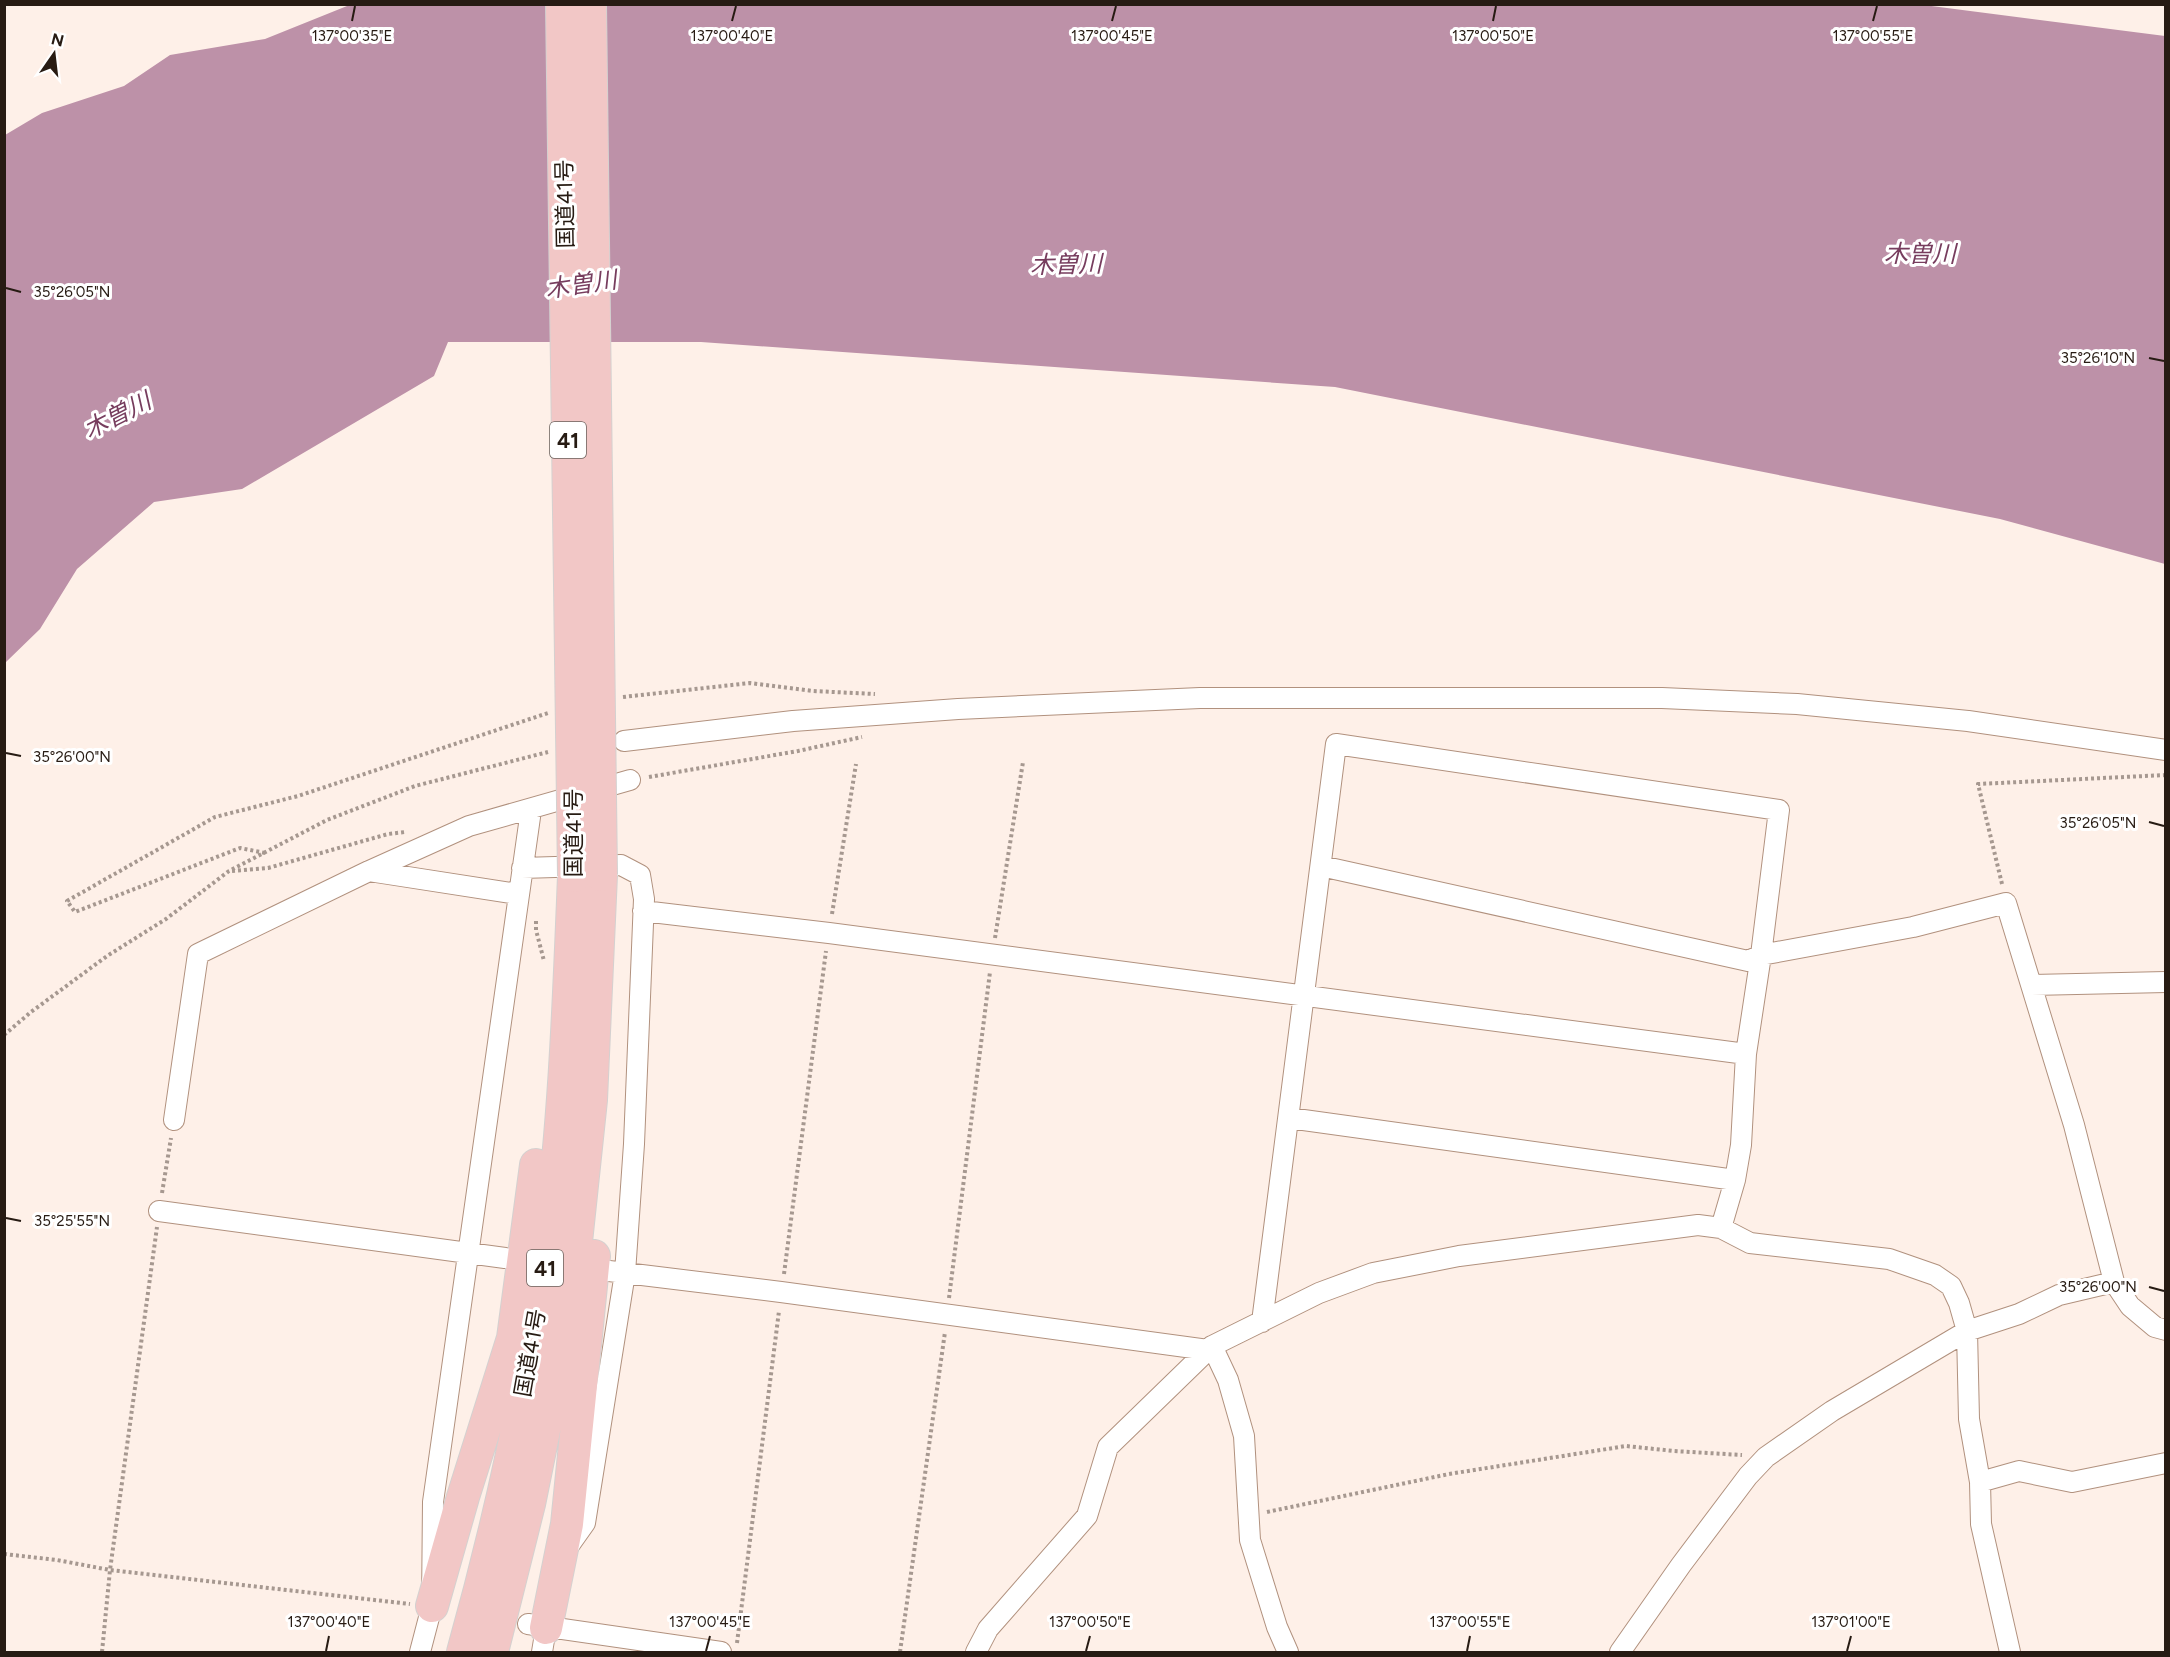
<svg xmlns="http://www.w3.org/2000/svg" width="2170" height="1657" font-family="Figtree,'Noto Sans JP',sans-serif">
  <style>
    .water { fill: #bd91a8 }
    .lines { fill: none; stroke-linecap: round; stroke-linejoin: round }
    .minor-casing { stroke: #b1917e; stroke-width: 22 }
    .trunk-casing { stroke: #d4d1d0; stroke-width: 34 }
    .path { stroke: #a69890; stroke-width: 4; stroke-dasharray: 3 3; stroke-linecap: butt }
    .minor { stroke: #fff; stroke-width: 20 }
    .trunk { stroke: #f2c7c6; stroke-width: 32 }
    .trunk-bridge-casing { stroke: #d4d1d0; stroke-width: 34; stroke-linecap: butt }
    .trunk-bridge { stroke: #f2c7c6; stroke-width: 32 }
    .ticks { fill: none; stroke: #271b13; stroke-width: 2 }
    .labels { text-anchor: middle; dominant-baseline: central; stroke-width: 6; stroke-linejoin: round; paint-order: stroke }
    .shield { fill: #fff; stroke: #685f5a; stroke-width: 1.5 }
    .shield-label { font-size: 21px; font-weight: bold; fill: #271b13 }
    .street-label { font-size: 22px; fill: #271b13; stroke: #fff }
    .water-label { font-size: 24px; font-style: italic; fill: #773d5e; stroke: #fff }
    .ticks-label { font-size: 15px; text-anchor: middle; fill: #271b13; stroke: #fff; stroke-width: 6; stroke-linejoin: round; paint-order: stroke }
  </style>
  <rect width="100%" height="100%" fill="#fef0e8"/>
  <path class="water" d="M352,4H1916L2165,36V564L2000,519L1335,387L701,342H448L434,376L242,489L154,502L77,569L40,629L5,663V135L42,113L124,86L170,55L265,39Z"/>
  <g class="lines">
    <defs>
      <path id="minor" d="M624,741L793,721L958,709L1200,698H1662L1797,704L1968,721L2166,750
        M1321,866L1748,961L1761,955L1913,927L2006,903L2074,1125L2114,1282L2130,1306L2155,1327L2166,1330
        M522,868L621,865L640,875L644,899L634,1144L625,1273L585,1523L568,1547
        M369,871L518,894
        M643,911L829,933L1746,1054
        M2032,985L2166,982
        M1289,1118L1735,1180
        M174,1120L198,954L369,871L469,826L630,780
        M159,1211L505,1258
        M609,1271L781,1292L1208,1350
        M1262,1322L1336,744L1779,810L1761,955L1746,1054L1741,1145L1735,1180L1721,1228
        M1212,1346L1228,1380L1244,1436L1250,1540L1277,1627L1288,1652
        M1980,1482L2019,1471L2072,1482L2166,1463
        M528,1624L721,1652
        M420,1652L432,1606L433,1502L531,810
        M542,1652L546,1628
        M976,1652L988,1629L1087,1516L1108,1447L1212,1346L1319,1293L1373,1273L1459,1256L1698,1225L1721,1228L1750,1243L1889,1259L1935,1275L1951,1286L1959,1303L1967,1331L1969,1419L1980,1482L1981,1524L2010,1652
        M1620,1652L1681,1565L1748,1476L1766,1457L1832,1411L1967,1331L2019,1314L2059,1295L2114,1282"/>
      <path id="trunk" d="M432,1606L463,1497L513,1338L536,1165
        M546,1628L567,1524L594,1256
        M463,1652C501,1517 531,1378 549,1239C565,1119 569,997 574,876
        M492,1652L529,1504L558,1361L576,1242L591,1100L601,875"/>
    </defs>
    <use href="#minor" class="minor-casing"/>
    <use href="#trunk" class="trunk-casing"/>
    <path class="path" d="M623,697L750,683L813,691L875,694
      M649,777L798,751L862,737
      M265,853L240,848L75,912L67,901L215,817L298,796L548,713
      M232,871L268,868L388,834L405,832
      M2002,884L1978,784L2166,775
      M832,914L856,764
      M536,921V930L544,961
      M995,938L1023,762
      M4,1035L31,1012L107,956L166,919L229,871L327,820L415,786L548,752
      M162,1193L171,1138
      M784,1274L826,951
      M949,1298L990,972
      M1267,1512L1449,1474L1626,1446L1674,1451L1742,1455
      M4,1554L57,1560L110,1570L410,1604
      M737,1643L779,1311
      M102,1652L110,1570L157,1227
      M900,1652L945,1332"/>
    <use href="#minor" class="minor"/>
    <use href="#trunk" class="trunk"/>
    <defs>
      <path id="trunk-bridge" d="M562,4L574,876
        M590,4L601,875"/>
    </defs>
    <use href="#trunk-bridge" class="trunk-bridge-casing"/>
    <use href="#trunk-bridge" class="trunk-bridge"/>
  </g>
  <path class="ticks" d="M352,21L355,6M732,21L736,6M1112,21L1116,6M1493,21L1496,6M1873,21L1877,6M6,288L21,292M2149,358L2164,361M6,753L21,756M2149,822L2164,826M6,1218L21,1221M2149,1287L2164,1291M326,1651L329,1636M706,1651L710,1636M1086,1651L1090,1636M1467,1651L1470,1636M1847,1651L1851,1636"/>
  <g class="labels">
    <g class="shield">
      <rect x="550" y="422" width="36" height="36" rx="4.5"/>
      <rect x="527" y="1250" width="36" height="36" rx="4.5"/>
    </g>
    <g class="shield-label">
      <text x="568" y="440">41</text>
      <text x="545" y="1268">41</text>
    </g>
    <g class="street-label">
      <text transform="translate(565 204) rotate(-91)">国道41号</text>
      <text transform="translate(573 833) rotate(-90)">国道41号</text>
      <text transform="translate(530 1353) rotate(-80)">国道41号</text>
    </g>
    <g class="water-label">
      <text x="1920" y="253">木曽川</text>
      <text transform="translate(1066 264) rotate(-1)">木曽川</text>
      <text transform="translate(581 284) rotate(-8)">木曽川</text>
      <text transform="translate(117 415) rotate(-27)">木曽川</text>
    </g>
  </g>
  <g class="ticks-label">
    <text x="352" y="41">137°00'35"E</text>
    <text x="732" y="41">137°00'40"E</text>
    <text x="1112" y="41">137°00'45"E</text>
    <text x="1493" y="41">137°00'50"E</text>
    <text x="1873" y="41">137°00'55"E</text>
    <text x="72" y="297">35°26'05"N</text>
    <text x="2098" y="363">35°26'10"N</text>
    <text x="72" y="762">35°26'00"N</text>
    <text x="2098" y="828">35°26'05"N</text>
    <text x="72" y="1226">35°25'55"N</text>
    <text x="2098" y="1292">35°26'00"N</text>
    <text x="329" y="1627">137°00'40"E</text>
    <text x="710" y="1627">137°00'45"E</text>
    <text x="1090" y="1627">137°00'50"E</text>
    <text x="1470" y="1627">137°00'55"E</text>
    <text x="1851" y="1627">137°01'00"E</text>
  </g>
  <rect width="2170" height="1657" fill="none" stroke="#271b13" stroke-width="12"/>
  <g transform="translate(54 54) rotate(14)" stroke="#ffffff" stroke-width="4.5" paint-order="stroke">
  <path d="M0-4.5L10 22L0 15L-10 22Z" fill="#271b13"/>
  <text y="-9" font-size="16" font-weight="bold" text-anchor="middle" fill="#271b13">N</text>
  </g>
</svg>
